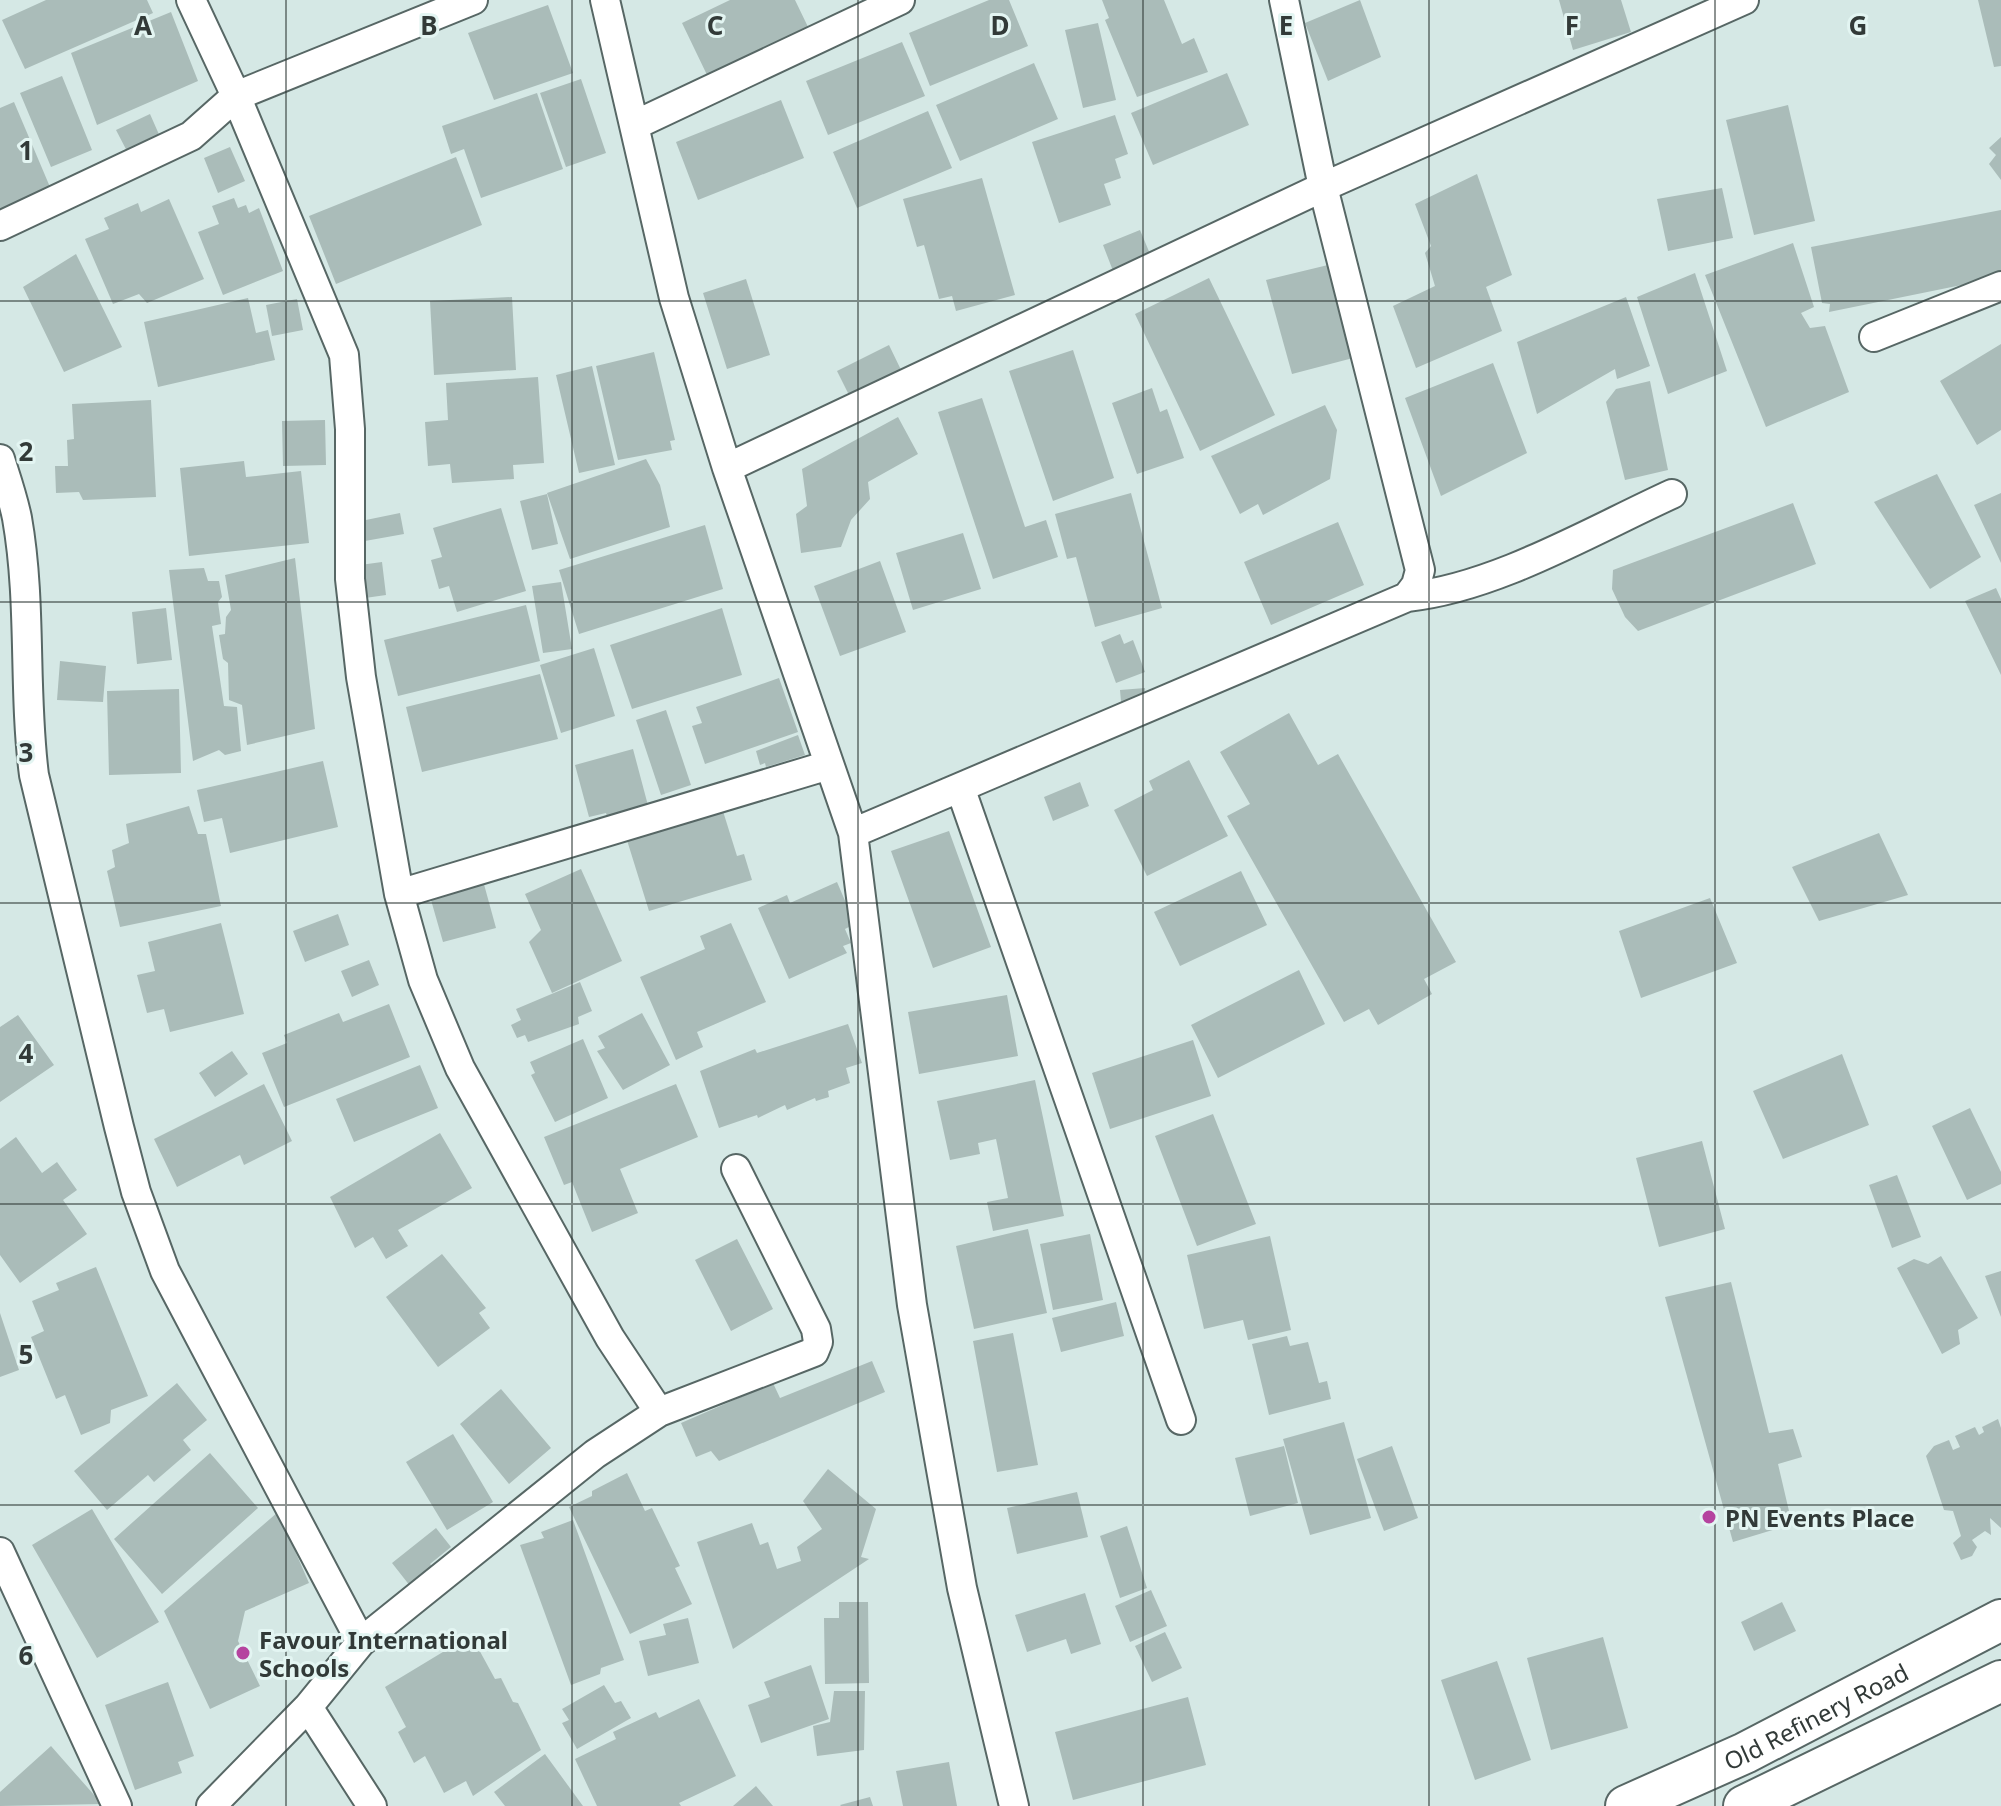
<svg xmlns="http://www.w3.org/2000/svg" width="2001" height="1806" font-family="'Noto Sans',sans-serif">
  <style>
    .building { fill: #aabcb9 }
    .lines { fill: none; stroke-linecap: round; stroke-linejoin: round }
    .minor-casing { stroke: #576765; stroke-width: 32 }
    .secondary-casing { stroke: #576765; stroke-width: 44 }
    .minor { stroke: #fff; stroke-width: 28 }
    .secondary { stroke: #fff; stroke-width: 40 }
    .grid { fill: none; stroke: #323a38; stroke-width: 2; stroke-opacity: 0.55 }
    .poi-dot { fill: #b5449f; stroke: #e3f5f2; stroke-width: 3 }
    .labels { text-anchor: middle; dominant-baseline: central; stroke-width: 6; stroke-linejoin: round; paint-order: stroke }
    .poi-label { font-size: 24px; font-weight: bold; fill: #323a38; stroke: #e3f5f2; text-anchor: start }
    .street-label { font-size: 24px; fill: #323a38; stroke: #e3f5f2 }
    .grid-label { font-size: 26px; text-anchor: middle; font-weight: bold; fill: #323a38; stroke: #e3f5f2; stroke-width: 6; stroke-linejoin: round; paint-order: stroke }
  </style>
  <rect width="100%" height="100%" fill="#d5e8e5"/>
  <path class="building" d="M46,0H147L153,13L25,69L2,20Z
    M730,0H795L809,29L708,77L682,23Z
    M989,0H1009L1028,46L930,86L909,33Z
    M1102,0H1164L1182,44L1194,38L1208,72L1137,97L1105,20L1109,18Z
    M1360,0L1381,57L1328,81L1305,23Z
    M1559,0H1621L1631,32L1573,50Z
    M1978,0H2001V66L1994,67Z
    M548,5L573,73L494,100L468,33Z
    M171,12L198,81L97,125L71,53Z
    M1098,23L1116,100L1083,108L1065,30Z
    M902,42L925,96L828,135L806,81Z
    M1034,63L1058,119L960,161L936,105Z
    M1227,73L1249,125L1153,165L1131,113Z
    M62,76L92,150L51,167L20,93Z
    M581,79L606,153L566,167L540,93Z
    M537,93L563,169L481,198L464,149L451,154L442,126Z
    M781,100L804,158L698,200L676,142Z
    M14,102L50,187L0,210V108Z
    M1788,105L1815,221L1754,235L1726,120Z
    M928,111L952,168L857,208L833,152Z
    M150,114L161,139L129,155L116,130Z
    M1115,115L1128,154L1115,159L1121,178L1104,184L1111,205L1059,223L1032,142Z
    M2001,137V180L1989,164L1996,155L1989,148Z
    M230,147L245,181L218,193L204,158Z
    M456,157L482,225L336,284L309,216Z
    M1477,174L1512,275L1486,287L1502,331L1416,368L1393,306L1435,286L1425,253L1431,246L1415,204Z
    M982,178L1015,295L956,311L952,296L939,299L924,245L917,247L903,199Z
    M1722,188L1733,238L1668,251L1657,199Z
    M234,198L238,208L246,205L249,213L259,208L283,271L223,295L198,232L219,224L212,206Z
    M169,199L204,279L147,303L139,294L113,304L85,239L109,229L104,218L138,203L141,212Z
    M2001,210V277L1829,312L1830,304L1822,303L1811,247Z
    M1140,230L1153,261L1115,276L1103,245Z
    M1793,243L1814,307L1801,313L1810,328L1825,326L1849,392L1766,427L1705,275Z
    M76,254L122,347L64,372L23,287Z
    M1328,265L1353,358L1292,374L1266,280Z
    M1695,273L1727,371L1668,394L1637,297Z
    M1209,278L1275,415L1200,451L1135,314Z
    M746,279L770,355L727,369L703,293Z
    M512,297L516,370L434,375L430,301Z
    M1626,297L1650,366L1617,379L1615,369L1537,414L1517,342Z
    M248,298L256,333L268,330L275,360L158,387L144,322Z
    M297,299L303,330L272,336L266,305Z
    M2001,344V430L1977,445L1940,381Z
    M889,345L902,372L850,397L837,371Z
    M1073,350L1114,478L1053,501L1009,371Z
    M654,352L675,440L670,441L672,450L618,460L596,366Z
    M1493,363L1527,453L1441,496L1405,398Z
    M592,366L615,465L579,473L556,375Z
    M538,377L544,463L513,465L514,479L452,483L450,464L428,466L425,422L448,420L446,383Z
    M1650,381L1668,470L1625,480L1606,402L1616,389Z
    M1152,388L1160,412L1167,409L1184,458L1137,474L1112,403Z
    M982,398L1025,527L1046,520L1058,557L993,579L938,412Z
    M151,400L156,497L83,500L79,492L56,493L55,466H68L67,440L74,439L72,404Z
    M1325,405L1337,430L1330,479L1263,515L1258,504L1240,514L1211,456Z
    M898,417L918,454L868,482L870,499L851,520L841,547L801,553L796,514L807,506L802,469Z
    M325,420L326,465L283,466L282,421Z
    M646,459L660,485L670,527L570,559L547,493Z
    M244,461L246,477L301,471L309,543L189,556L180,468Z
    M1937,474L1981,557L1930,589L1874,502Z
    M1131,493L1162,608L1095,627L1076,557L1067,559L1055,514Z
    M2001,493V563L1974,505Z
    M547,494L558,544L532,550L520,501Z
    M1793,503L1816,564L1638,631L1625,617L1612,589L1613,570Z
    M501,508L526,591L457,612L449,586L439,589L431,560L442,557L433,528Z
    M400,513L404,534L365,541L361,521Z
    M1338,522L1364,585L1271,625L1244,562Z
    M705,525L723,589L579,634L559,570Z
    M963,533L981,589L913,610L896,553Z
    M295,558L315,729L247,745L242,705L229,700L228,663L223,659L219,635L225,634L226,617L231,610L225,575Z
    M880,561L906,632L840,656L814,586Z
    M382,562L386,595L365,598L360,565Z
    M204,568L208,581H219L222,597L218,602L221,624L212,626L224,706L237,707L241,751L225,755L219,750L193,761L169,570Z
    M561,582L572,649L543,653L532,586Z
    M1996,588L2001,599V675L1965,601Z
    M526,605L540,661L398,696L384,640Z
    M166,608L172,660L137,664L132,612Z
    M722,608L742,675L632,709L610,645Z
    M1120,634L1124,644L1133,640L1145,672L1116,683L1101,642Z
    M594,648L615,716L561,733L540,665Z
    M60,661L106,666L103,702L57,700Z
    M540,674L558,739L422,772L406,707Z
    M779,678L798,732L705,764L692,726L702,723L696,707Z
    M1145,688L1148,722L1123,724L1120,690Z
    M179,689L181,773L109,775L107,691Z
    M666,710L691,785L661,795L636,720Z
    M1289,713L1318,765L1338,754L1456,962L1424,979L1432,994L1378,1025L1369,1009L1344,1022L1227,816L1250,804L1220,752Z
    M798,735L805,755L766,767L765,763L760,765L756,751Z
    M633,749L650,813L609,824L606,813L589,817L575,765Z
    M1189,760L1228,836L1147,876L1114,810L1153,790L1149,781Z
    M323,761L338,827L230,853L222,818L204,822L197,790Z
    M1080,782L1089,806L1053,821L1044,797Z
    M189,806L198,834H206L221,906L120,927L107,871L115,867L112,850L129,843L126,824Z
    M722,808L737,856L744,854L752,880L649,911L626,837Z
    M949,831L991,947L933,968L891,851Z
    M1879,833L1908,895L1819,921L1792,867Z
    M581,869L622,961L552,993L529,942L541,930L525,894Z
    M1241,871L1267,925L1180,966L1154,912Z
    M482,877L496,928L443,942L429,893Z
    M837,882L855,924L845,929L851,943L843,946L847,953L789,979L758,908L787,895L790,903Z
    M1710,898L1737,963L1641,998L1619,931Z
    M338,914L349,945L305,962L293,931Z
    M221,923L244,1014L170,1032L164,1009L147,1013L137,975L155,971L148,942Z
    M731,923L766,1002L697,1032L703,1047L676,1060L640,977L705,949L700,936Z
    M369,960L379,985L352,997L341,971Z
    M1299,970L1325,1024L1218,1078L1191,1025Z
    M580,982L592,1011L578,1017L579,1024L528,1042L525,1035L517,1038L511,1025L521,1020L516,1009Z
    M1007,995L1018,1056L919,1074L908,1012Z
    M389,1004L410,1057L284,1107L262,1053L287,1043L284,1035L339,1013L343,1022Z
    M642,1013L670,1065L623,1090L597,1051L605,1048L598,1036Z
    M18,1015L54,1065L0,1102V1027Z
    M848,1024L862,1063L846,1068L850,1083L828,1091L829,1097L816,1101L815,1098L787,1110L785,1105L758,1118L757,1115L719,1128L700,1071L755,1049L757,1053Z
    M583,1039L608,1098L555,1122L531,1075L535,1073L530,1062Z
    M1193,1040L1211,1096L1110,1129L1092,1073Z
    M232,1051L248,1074L215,1097L199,1073Z
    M1842,1054L1869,1125L1783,1159L1753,1091Z
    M420,1065L438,1108L354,1142L336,1099Z
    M1035,1080L1064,1216L993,1231L987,1202L1008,1198L996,1139L978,1143L980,1154L950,1160L937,1101Z
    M264,1084L292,1141L244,1165L240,1155L177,1187L154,1139Z
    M676,1084L698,1137L620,1169L638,1213L592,1232L572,1182L564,1185L544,1137Z
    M1970,1108L2001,1172V1184L1967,1200L1932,1126Z
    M1213,1114L1256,1224L1197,1246L1155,1136Z
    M440,1133L472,1188L398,1230L408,1246L386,1259L373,1237L355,1248L330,1197Z
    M16,1137L42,1173L57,1162L77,1190L63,1200L87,1234L20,1283L0,1255V1149Z
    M1702,1141L1725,1229L1659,1247L1636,1158Z
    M1897,1175L1921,1237L1892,1248L1869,1185Z
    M1028,1229L1047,1313L974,1329L956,1246Z
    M1090,1234L1103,1300L1053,1310L1040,1244Z
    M1270,1236L1291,1330L1248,1340L1243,1320L1204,1329L1187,1255Z
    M737,1239L773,1309L731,1331L695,1260Z
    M442,1254L486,1308L479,1313L490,1328L438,1367L386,1297Z
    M1941,1256L1978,1318L1958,1330L1960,1344L1942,1354L1897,1268L1914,1259L1928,1264Z
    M96,1267L148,1396L111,1410L110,1423L81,1435L65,1395L56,1399L31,1337L44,1331L32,1301L59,1290L56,1283Z
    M2001,1271V1317L1985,1276Z
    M1731,1282L1769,1433L1793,1429L1802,1457L1778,1464L1792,1524L1733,1542L1665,1297Z
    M1116,1302L1124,1336L1061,1352L1052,1318Z
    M0,1313L19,1370L0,1377Z
    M1013,1333L1038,1465L997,1472L973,1341Z
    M1287,1336L1290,1346L1308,1342L1319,1383L1327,1381L1331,1399L1269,1415L1252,1344Z
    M872,1361L885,1392L719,1461L711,1451L696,1457L681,1423L773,1383L780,1398Z
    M177,1383L207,1420L183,1440L191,1450L154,1482L148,1475L107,1510L74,1471Z
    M501,1389L551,1448L509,1484L460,1424Z
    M1998,1419L2001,1428V1528L1990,1518L1991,1535L1985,1531L1972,1540L1977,1547L1972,1556L1961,1560L1953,1543L1961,1536L1953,1511L1944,1510L1926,1456L1934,1446L1949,1440L1953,1450L1960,1447L1955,1436L1975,1427L1979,1435L1984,1432L1982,1427Z
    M1344,1422L1371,1518L1310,1535L1283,1439Z
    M453,1434L493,1502L447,1530L406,1462Z
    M1284,1446L1298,1503L1250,1516L1235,1458Z
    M1392,1446L1418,1518L1384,1531L1357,1459Z
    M210,1453L258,1508L162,1594L114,1539Z
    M828,1469L876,1509L861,1557L869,1559L733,1649L697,1542L752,1523L760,1545L768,1542L777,1569L801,1561L797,1547L822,1529L803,1501Z
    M627,1473L645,1511L652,1508L680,1566L675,1568L692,1604L630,1634L569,1507L592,1496V1491Z
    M1077,1492L1088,1537L1017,1554L1007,1508Z
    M92,1509L159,1622L97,1658L32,1545Z
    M278,1512L309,1583L245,1611L238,1641L260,1686L210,1709L164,1611Z
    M573,1520L624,1660L601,1668L600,1674L571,1685L520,1545L544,1538L541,1532Z
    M1127,1526L1147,1588L1120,1598L1100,1536Z
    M436,1528L451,1547L430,1564L437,1572L414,1591L392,1563Z
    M1151,1590L1167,1626L1130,1642L1115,1606Z
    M1085,1593L1101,1644L1071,1654L1066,1639L1027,1652L1015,1615Z
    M839,1602H868L869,1683L825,1684L824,1618H839Z
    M1782,1602L1796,1631L1754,1651L1741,1622Z
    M688,1618L699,1663L648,1676L639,1641L666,1635L663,1624Z
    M1165,1632L1182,1668L1152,1682L1135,1646Z
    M471,1635L495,1679L501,1678L513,1702L518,1703L541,1750L473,1796L466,1781L444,1793L425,1756L414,1763L398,1732L406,1727L385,1687Z
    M1603,1637L1628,1728L1551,1750L1527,1658Z
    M1497,1661L1531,1760L1475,1780L1441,1680Z
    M811,1665L829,1719L761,1743L748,1705L770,1697L764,1682Z
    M168,1682L194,1756L178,1762L182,1773L135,1790L105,1705Z
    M604,1685L615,1703L621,1701L631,1718L577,1749L562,1723L569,1720L562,1709Z
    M834,1691H865L864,1750L817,1756L813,1726L830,1722Z
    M1188,1697L1206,1765L1073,1800L1055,1732Z
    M699,1699L736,1776L679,1803L681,1806H597L575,1759L616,1739L613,1732L656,1712L659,1718Z
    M51,1746L102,1804L0,1806V1792Z
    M545,1754L583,1806H505L494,1792Z
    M949,1762L957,1806H903L896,1771Z
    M756,1786L773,1806H733Z
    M870,1797L873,1806H841L840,1805Z"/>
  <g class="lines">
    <defs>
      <path id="minor" d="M191,0L236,96L344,355L350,429V579L361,677L399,894L423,980L460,1068L610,1338L659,1412
        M605,0L674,298L727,468L853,833L912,1305L962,1588L1014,1806
        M635,125L900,0
        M0,226L191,136L236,96L473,0
        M1874,337L2001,286
        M0,459C6,478 13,498 17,518C32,603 23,690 34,775L119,1127L136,1192L165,1271L361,1642
        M727,468L1323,187L1744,0
        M1407,597C1495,588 1591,531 1672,494
        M961,790L1181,1420
        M853,833L1407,597L1416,585L1420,570L1323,187L1284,0
        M399,894L829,765
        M0,1552L117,1806
        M308,1707L372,1806
        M211,1806L308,1707L361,1642L595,1454L659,1412L814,1352L818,1342L816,1329L736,1169"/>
      <g id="secondary">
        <path id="s1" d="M1626,1806L1745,1753L2001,1620"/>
        <path d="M1744,1806L2001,1681"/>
      </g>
    </defs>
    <use href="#minor" class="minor-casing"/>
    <use href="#secondary" class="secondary-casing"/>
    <use href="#minor" class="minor"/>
    <use href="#secondary" class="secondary"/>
  </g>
  <path class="grid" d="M286,0V1806M572,0V1806M858,0V1806M1143,0V1806M1429,0V1806M1715,0V1806M0,301H2001M0,602H2001M0,903H2001M0,1204H2001M0,1505H2001"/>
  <g class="poi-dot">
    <circle cx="1709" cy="1517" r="8"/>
    <circle cx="243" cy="1653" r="8"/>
  </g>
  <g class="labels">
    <g class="poi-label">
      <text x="1725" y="1517">PN Events Place</text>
      <text x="259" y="1639">Favour International<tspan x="259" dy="28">Schools</tspan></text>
    </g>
    <g class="street-label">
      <text stroke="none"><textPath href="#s1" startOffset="210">Old Refinery Road</textPath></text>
    </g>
  </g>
  <g class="grid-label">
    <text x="143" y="35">A</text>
    <text x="429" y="35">B</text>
    <text x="715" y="35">C</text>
    <text x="1000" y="35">D</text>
    <text x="1286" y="35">E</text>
    <text x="1572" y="35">F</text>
    <text x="1858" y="35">G</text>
    <text x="26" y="160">1</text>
    <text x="26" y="461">2</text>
    <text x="26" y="762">3</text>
    <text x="26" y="1063">4</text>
    <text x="26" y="1364">5</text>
    <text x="26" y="1665">6</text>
  </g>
</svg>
